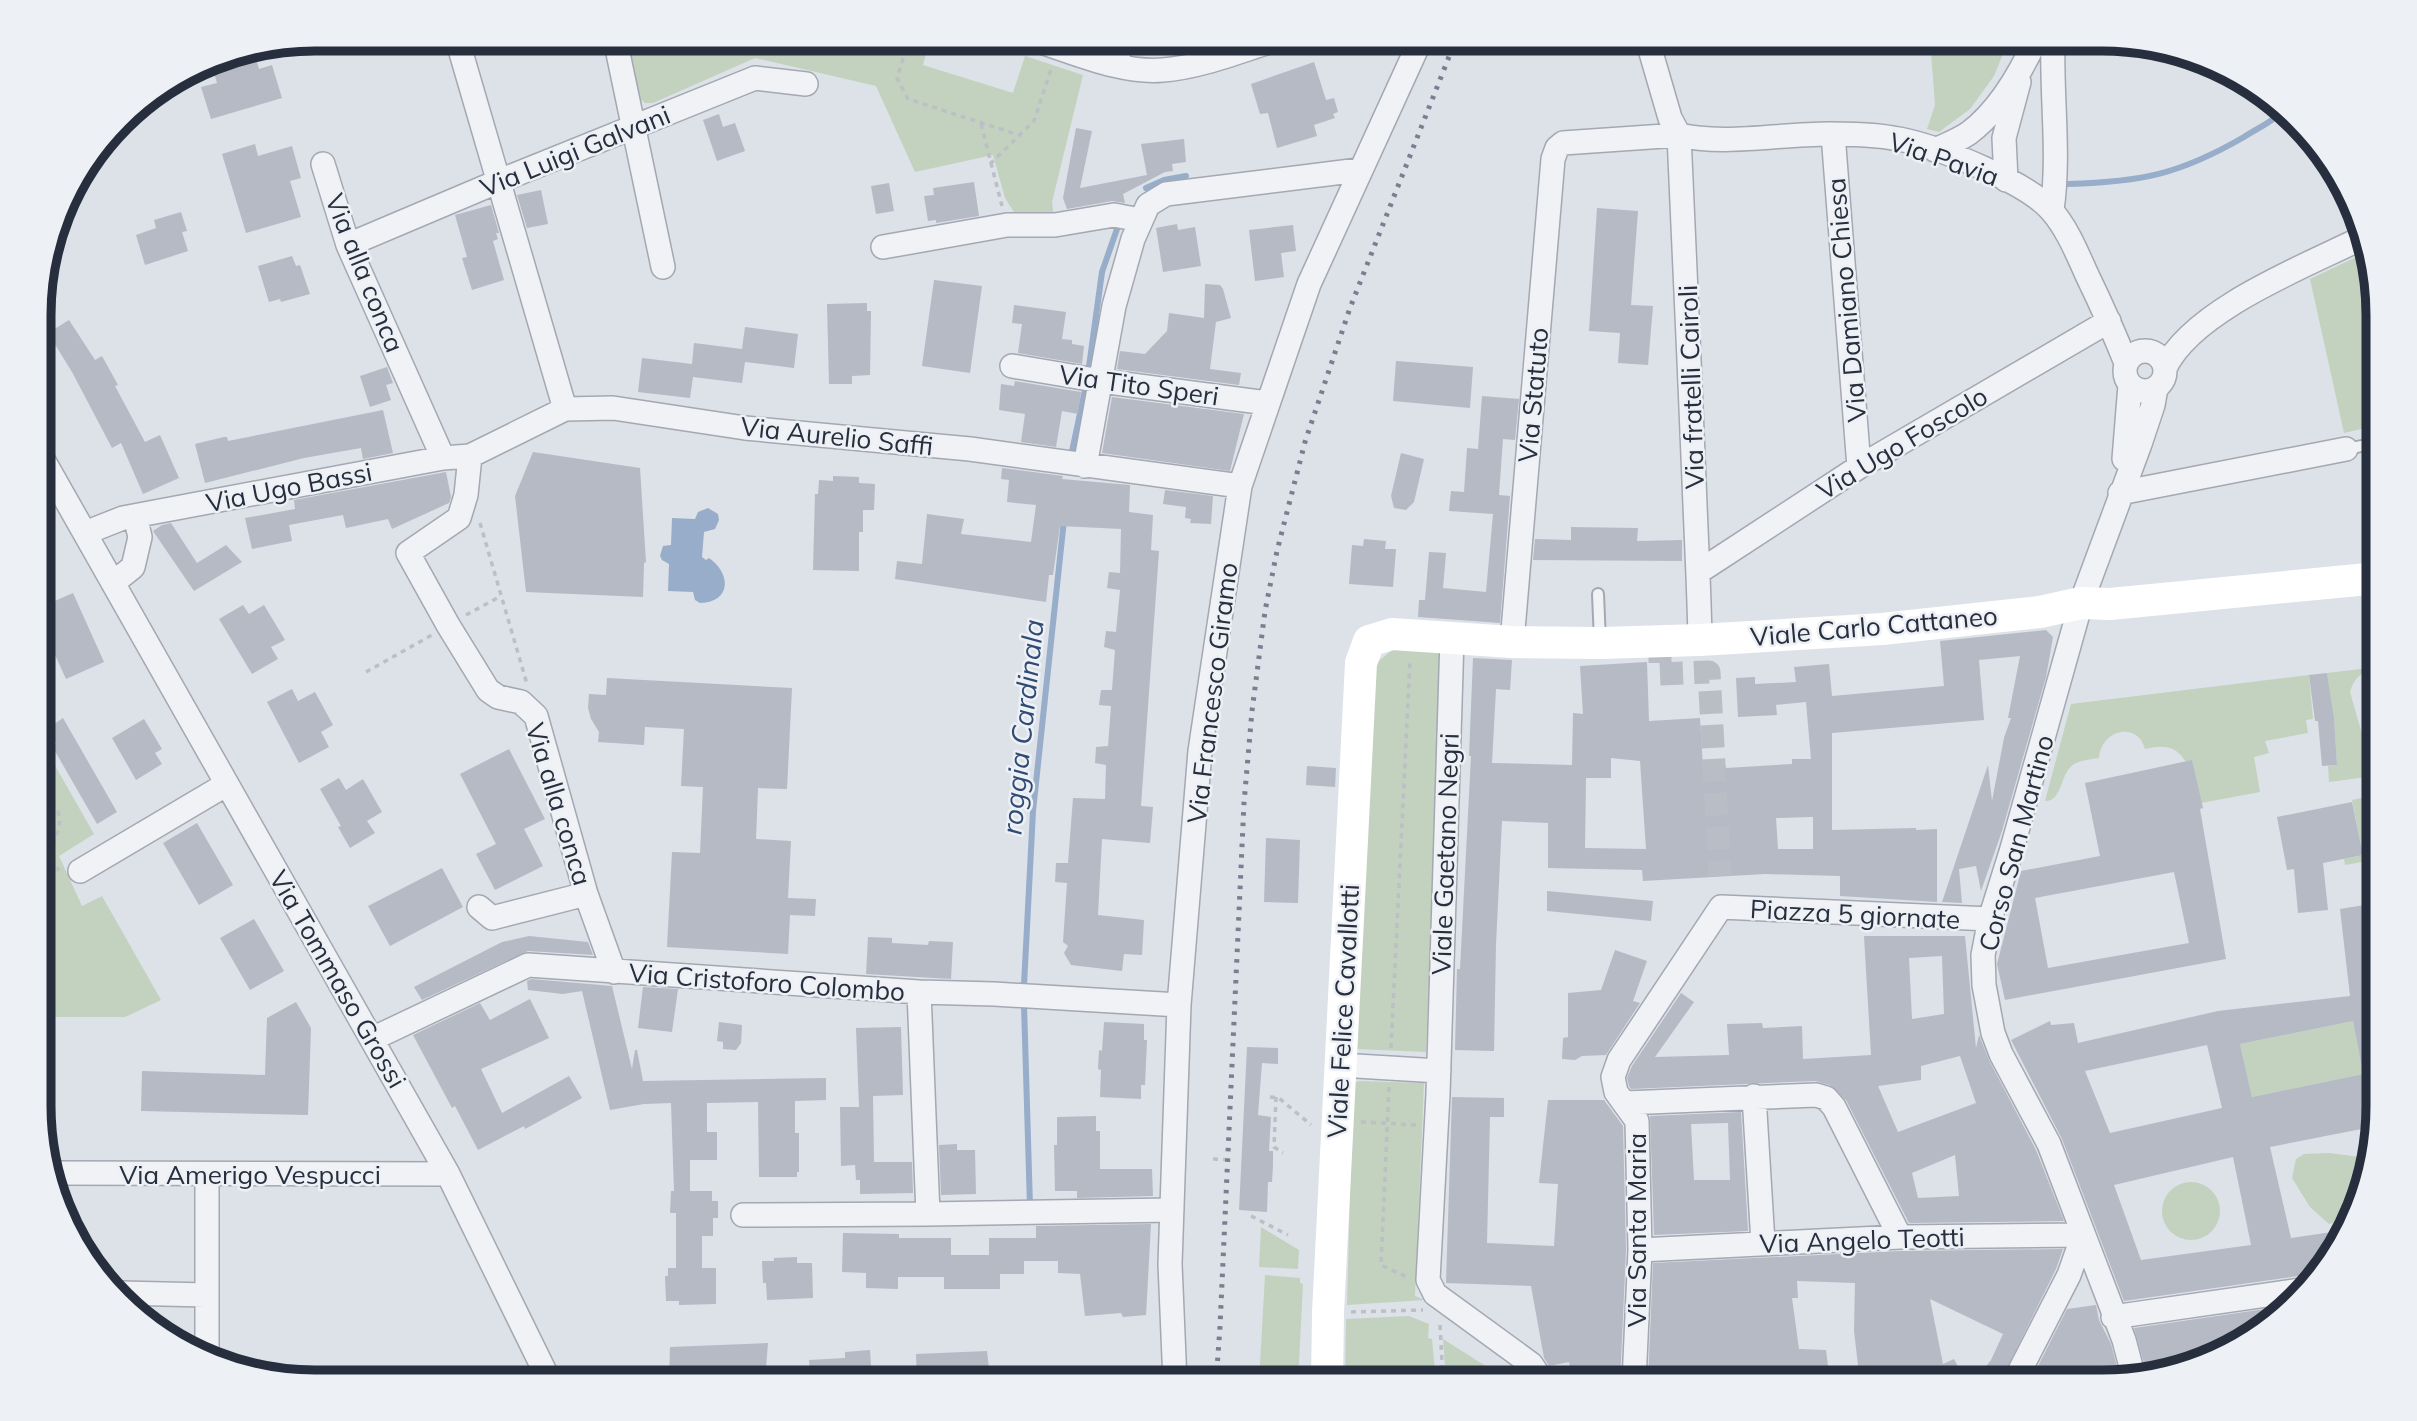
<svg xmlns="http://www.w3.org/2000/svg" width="2417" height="1421" font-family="Mulish,sans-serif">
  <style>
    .green { fill: #c2d2be }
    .water { fill: #97adc9 }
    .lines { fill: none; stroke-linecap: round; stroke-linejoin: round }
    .stream { stroke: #97adc9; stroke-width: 6 }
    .building { fill: #b5bac4; fill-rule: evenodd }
    .street-tunnel { stroke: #b9bdc6; stroke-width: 23; stroke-dasharray: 23 11; stroke-linecap: butt }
    .lane-casing { stroke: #a3a8b2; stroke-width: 14 }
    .street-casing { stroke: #a3a8b2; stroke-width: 26 }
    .path { stroke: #bcbfc6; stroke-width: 3.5; stroke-dasharray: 5 5; stroke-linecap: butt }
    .lane { stroke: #f0f2f6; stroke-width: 10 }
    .street { stroke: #f0f2f6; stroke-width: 23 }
    .secondary { stroke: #fff; stroke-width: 32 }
    .rail { stroke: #777f91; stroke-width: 5; stroke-dasharray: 3.5 7; stroke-linecap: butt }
    .labels { text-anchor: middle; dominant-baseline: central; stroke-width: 5; stroke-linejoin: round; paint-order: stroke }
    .street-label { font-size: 26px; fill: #272e3e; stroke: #edf0f5 }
    .water-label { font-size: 28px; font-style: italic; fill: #304b73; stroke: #edf0f5 }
    .rim { fill: none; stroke: #272e3e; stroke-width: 9 }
  </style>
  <rect width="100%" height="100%" fill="#dde1e8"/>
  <path class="green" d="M627,39H930L923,65L1013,93L1025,56L1083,75L1052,202L1054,218L1019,220L1005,198L993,155L915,172L876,86L755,58L653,103H645L640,99L637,91Z
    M1930,39H2009L1994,76L1970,109L1939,132L1927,129L1935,105Z
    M2369,251L2378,296V425L2344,433L2310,279Z
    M1393,649H1434L1441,656L1442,668L1426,1052L1356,1049L1373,666Z
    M2378,667C2362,672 2355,676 2350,692L2374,776L2329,782L2328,766L2337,765L2334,717L2327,673Z
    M2309,675L2313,719L2306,720L2308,733L2265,741L2269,753L2254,757L2260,792L2201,803L2192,761L2186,762C2175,745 2164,745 2145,749C2138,721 2101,729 2099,758C2092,759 2083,760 2076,763C2059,771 2064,801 2045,801L2071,704Z
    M41,741L94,834L59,856L82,906L102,896L161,1000L125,1017H41Z
    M2377,795L2378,859L2345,865L2344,859L2363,855L2352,800Z
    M2353,1021L2363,1074L2252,1097L2240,1044Z
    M1360,1081L1424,1083L1415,1296L1425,1300L1347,1305L1353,1083Z
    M2329,1153L2360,1157L2364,1169L2349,1218L2329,1224L2310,1207L2292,1178L2296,1159L2304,1154Z
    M2162 1211a29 29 0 1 1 58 0a29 29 0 1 1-58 0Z
    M1261,1227L1299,1250L1298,1269L1259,1267Z
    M1265,1275L1300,1278V1283L1303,1284L1298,1382H1259Z
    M1409,1316L1429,1324L1428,1338L1432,1339L1436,1382H1345L1346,1319Z
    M1443,1339L1511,1382H1446Z"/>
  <path class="water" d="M708,508L718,514L719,520L715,529L704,532L702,557L706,560L709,558C731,573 732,602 700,603L695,600L693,592L668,591L669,564L662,560L660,556L663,546L671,545L672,518L695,519L698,512Z"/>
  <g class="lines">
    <path class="stream" d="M2068,184C2142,182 2180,174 2244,137C2256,129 2271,123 2280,113
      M1146,188L1164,180L1186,176
      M1088,374L1102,272L1117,229
      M1071,456L1086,385
      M1024,985L1033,811L1064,520
      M1024,1005L1030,1206"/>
  </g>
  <path class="building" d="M254,51L259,69L272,65L282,98L211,119L201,87L217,83L210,59Z
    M1314,62L1326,100L1334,98L1338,112L1333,114L1335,118L1314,125L1317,136L1277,148L1268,113L1260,114L1251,84Z
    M719,114L723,127L735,123L745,151L717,161L703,120Z
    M1076,128L1092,131L1080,188L1147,175L1141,144L1184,139L1186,162L1172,164L1173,171L1165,172L1123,194L1125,203L1112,201L1067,209L1063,198Z
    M255,144L258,156L292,146L301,178L290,181L301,217L246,233L222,154Z
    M974,182L979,216L936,223V220L928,221L924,196L934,195L933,188Z
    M889,183L894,211L876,214L871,186Z
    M541,190L548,224L527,228L517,195Z
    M491,205L499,233H496L498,239L493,241L504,280L472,290L462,258L467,257L455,215Z
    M1597,208L1638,211L1631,305L1653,306L1648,365L1618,363L1620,333L1589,331Z
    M181,212L187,231L182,232L188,251L145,265L136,235L156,228L154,220Z
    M1177,224L1178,230L1195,227L1201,266L1163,272L1156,228Z
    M1293,225L1296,251L1281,253L1284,277L1255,281L1249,230Z
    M292,256L296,266L300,265L310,294L281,302L280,299L269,302L258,266Z
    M934,280L982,286L970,373L922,366Z
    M1205,284L1220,285L1223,289L1231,318L1216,322L1210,369L1241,373L1239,385L1117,369L1120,351L1145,354L1167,331L1169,313L1204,318Z
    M867,303V311H871L870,375L852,376V384H829L827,304Z
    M1014,305L1066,312L1062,339L1072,340V344L1084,346L1082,364L1018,353L1022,324L1012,323Z
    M69,320L95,360L102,356L118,385L115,386L145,442L160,435L179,478L143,494L121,443L112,448L72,372L48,333Z
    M745,327L798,334L794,368L745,362L742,383L693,377L690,398L638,392L642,358L692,364L694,343L742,349Z
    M1396,361L1473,367L1470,408L1393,401Z
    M387,367L393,383L386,385L391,400L370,407L360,376Z
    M1015,381L1081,392L1078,414L1062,411L1056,447L1021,442L1025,414L999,410L1001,384L1014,386Z
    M1482,396L1519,399L1515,440L1503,439L1499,495L1510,496L1500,623L1418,617L1419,600H1425L1429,552L1446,553L1443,588L1486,592L1493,514L1449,511L1451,491L1464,492L1467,448L1478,449Z
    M1112,397L1244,414L1230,471L1102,453Z
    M383,410L393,453L363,459L361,448L304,458L205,483L195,444L224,437H227L228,441Z
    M533,452L640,468L646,562L644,563L643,597L526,592L515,496Z
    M1401,453L1424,459L1414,502L1406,510L1394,508L1391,496Z
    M1002,468L1063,476L1062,479L1130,485L1129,512L1153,515L1151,550L1159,551L1141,806L1153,807L1150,843L1102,839L1098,915L1144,920L1142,955L1124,954L1122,971L1071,965L1064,953L1068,946L1063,942L1067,883L1055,882L1056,863H1068L1073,798L1105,799L1106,765L1095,763L1096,747L1108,746L1111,706L1099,705L1101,690H1112L1115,650L1104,647L1106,631L1116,632L1120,590L1107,588L1109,572L1120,573L1121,529L1060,526L1053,575H1049L1046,602L895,579L897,561L922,564L927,514L964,519L961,534L1031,542L1036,505L1007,502L1009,480L1001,479Z
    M446,472L451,497L449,503L392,529L388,519L346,528L343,515L289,525L292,541L252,549L245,518L295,509L294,500Z
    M833,476L859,477V483L875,484L874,510H863V532H859V571L813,570L815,494H818L819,480L833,481Z
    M1165,490L1213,496L1211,524L1190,523L1191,519L1185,518L1186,507L1163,504Z
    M171,523L197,563L226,545L242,562L194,591L153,531L162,525Z
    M1571,527L1638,528L1637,541L1682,540V561L1533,560L1535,539L1571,540Z
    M1364,539L1386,541L1385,549H1396L1393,587L1349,584L1352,545L1363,546Z
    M73,593L104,662L66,679L41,624V607Z
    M243,605L249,614L264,605L285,640L271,647L278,659L252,674L219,619Z
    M2046,630L2053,637L2046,677L2002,831L1981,891L1976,866L1959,869L1962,903L1942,902L1988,765L1992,801L2004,738L2011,718H2008L2020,656L1979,660L1984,720L1832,733V830L1916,828V830L1937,829V902L1840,896V876L1765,874L1643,881L1642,870L1548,868V823L1502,821L1496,944L1494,1051L1455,1050L1457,969H1460L1471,756H1469L1473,658L1512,660L1510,690L1496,689L1492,763L1572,765L1573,713L1583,714L1580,666L1647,662L1649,721L1700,718L1703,767L1726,766V768L1792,764V759H1811L1806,702L1776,705L1777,715L1738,717L1736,678L1755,677V684L1796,682L1794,667L1829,664L1832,696L1944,686L1940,641ZM1611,758L1640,761L1646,849L1585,848L1586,778H1611ZM1813,817V849H1778L1776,818Z
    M2327,673L2334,717L2337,765L2322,766L2318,721H2315L2309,675Z
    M607,678L792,688L787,789L758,788L756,839L791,841L788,898L816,899L815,916L790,915L788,954L667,947L672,852L700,853L703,787L681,786L684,729L645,727L644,745L598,742L599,732L591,719L588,708L589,694L606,695Z
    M292,689L298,701L315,692L333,725L321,732L329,747L299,763L267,702Z
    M63,718L117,812L97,824L52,746L56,744L47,729Z
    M144,719L162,749L155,753L162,764L136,780L112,738Z
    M509,749L545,819L524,829L543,866L495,890L476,854L496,844L460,774Z
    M2192,760L2203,808L2200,809L2226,959L2005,1000L1997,964L2021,871L2100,856L2085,783ZM2174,872L2189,943L2048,968L2035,898Z
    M1307,766L1336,768L1335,787L1306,785Z
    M339,778L346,790L363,779L382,812L367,821L375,833L350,848L338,827L341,826L320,789Z
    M2352,802L2363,855L2323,863L2328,910L2298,913L2294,869L2287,870L2277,817Z
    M197,823L233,885L199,905L163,843Z
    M1266,838L1300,840L1298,903L1264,902Z
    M442,868L463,907L390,946L368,906Z
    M1547,891L1653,901L1651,921L1547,911Z
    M2377,903V1126L2270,1147L2291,1238L2346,1230L2341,1245L2316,1278L2306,1275L2124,1301L2062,1139L2011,1040L2050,1021L2051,1025L2074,1023L2078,1043L2218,1011L2350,996L2340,909ZM2353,1021L2363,1074L2252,1097L2240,1044ZM2207,1045L2222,1108L2110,1133L2085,1071ZM2233,1157L2251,1245L2141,1260L2114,1185Z
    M254,919L284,971L250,990L220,938Z
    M529,936L588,942L593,955L528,951L422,1000L414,987L502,942Z
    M1864,936H1965L1976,1048L1979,1035L1989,1060L2036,1150L2064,1221L1909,1223L1846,1100L1830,1085L1815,1081L1631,1089L1629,1086L1627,1078L1632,1066L1681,993L1694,1002L1655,1057L1729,1055L1727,1024L1762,1023L1763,1028L1802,1026L1803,1059L1871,1055ZM1942,956L1944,1014L1912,1019L1909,958ZM1960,1056L1976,1103L1898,1132L1878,1086L1921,1080V1066ZM1955,1155L1959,1196L1918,1198L1912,1173Z
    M868,937L892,938V943L928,945L929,941L953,942L951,979L866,974Z
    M1615,950L1647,961L1633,1001L1640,1003L1606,1055L1582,1056L1575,1060L1562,1059L1563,1038L1568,1037V993L1601,990Z
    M531,979L612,986L632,1069L635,1050H637L643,1081L826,1078V1100L795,1101V1133H799V1172H797V1177H759L758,1102L707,1103V1132H717V1160H690V1191H712V1201H718V1218H713V1236H702V1268H716V1304L679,1305V1301H666L665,1276H668V1268H676V1213H670L671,1191H674L671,1103L644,1104L610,1110L582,991L563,994L528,990L527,981Z
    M643,987L678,989L672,1032L638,1028Z
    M530,999L549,1038L481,1069L502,1113L569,1076L582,1098L525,1129L524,1126L478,1150L455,1106L452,1108L413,1035L480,1003L490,1020Z
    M296,1002L311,1028L308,1115L141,1111L142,1071L265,1075L267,1018Z
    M719,1022L742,1025L741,1043L736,1050L723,1049V1042L717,1041Z
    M1104,1022L1144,1024V1040H1147L1145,1085H1141V1099L1100,1097L1101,1070L1098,1069L1099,1050L1102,1051Z
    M901,1027L903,1095L873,1096L874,1162H912L913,1193L860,1194V1180H856L855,1165L841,1166L840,1107H859L856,1028Z
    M1247,1047L1278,1048V1064L1262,1063L1258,1115L1271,1117L1269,1151H1273V1165L1272,1182H1268L1267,1212L1239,1210Z
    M1452,1097L1504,1098V1117H1490L1487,1243L1554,1246L1558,1184L1539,1183L1548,1100H1604L1623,1126L1626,1250L1620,1382H1572L1569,1362L1549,1366L1544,1358L1531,1286L1446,1283Z
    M1741,1112L1748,1231L1654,1235L1650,1116ZM1728,1123L1730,1180H1694L1691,1124Z
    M1096,1116V1131H1100V1169H1152L1153,1196L1077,1198V1191H1055L1054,1145H1057V1117Z
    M957,1144V1150H975L976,1194L941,1195L939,1145Z
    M1151,1224L1146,1315L1123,1317L1121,1313L1085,1316L1080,1274L1058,1273V1261H1024V1274H1000V1289H944V1277H898V1289L866,1288V1273L842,1272L843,1233L899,1234V1238H951V1255H989V1238H1036V1226Z
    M2063,1249L2056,1269L2000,1382H1974L1991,1360L2003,1334L1930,1299L1943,1364L1954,1359L1966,1382H1860L1854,1331L1855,1283L1797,1281L1798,1298H1792L1799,1349L1826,1350L1830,1382H1648L1653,1263L1900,1251Z
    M797,1257V1263H812L813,1298L767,1300L766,1283H763L762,1261H774V1258Z
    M2096,1305L2099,1320L2111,1344L2121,1382H2030L2067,1309Z
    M2293,1305L2243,1344L2226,1346V1350L2147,1374L2134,1328Z
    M768,1343L765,1381L669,1382L670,1347Z
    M870,1350L872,1382H811L809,1360L845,1358V1352Z
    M987,1351L989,1368L988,1382H917L916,1354Z"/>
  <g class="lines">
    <path class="street-tunnel" d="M1660,640V674L1709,672L1720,876"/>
    <defs>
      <path id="lane" d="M2346,449L2372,444L2378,446
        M1598,594L1600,641"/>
      <path id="street" d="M457,39L565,409
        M615,39L663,267
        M1031,39C1072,51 1120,74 1163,70C1202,67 1242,50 1279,39
        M1115,39L1120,66
        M1647,39L1670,118L1679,135C1685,250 1689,365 1694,480C1696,534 1699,586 1700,640
        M1833,134L1859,467
        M1935,150C1946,145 1959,140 1969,133C2000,110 2021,72 2036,39
        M323,164L348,245L443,458
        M2006,180L2004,138L2019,82
        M2052,210C2060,154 2051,96 2053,39
        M348,245L497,182L755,78L806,84
        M883,247L1007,225H1055L1114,215L1140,220
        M2125 371a20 20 0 1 1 40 0a20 20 0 1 1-40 0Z
        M1012,366L1101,381L1267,403
        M2165,368C2193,309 2308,265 2366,236
        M41,456L448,1174L550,1382
        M470,456L466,495L459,518L408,553L448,625L488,690L498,697L521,702L536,716L586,894L614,972
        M2124,459L2130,385
        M1085,466L1114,306L1133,239L1148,205L1166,194L1359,170
        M2120,493L2346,449
        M85,533L123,518L443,458L470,456L565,409L613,408L745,428L970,449L1240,486
        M1700,571L1859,467L2109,321
        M113,583L133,567L140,537L135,516
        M1452,638L1438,1094L1428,1280L1435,1294L1531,1364L1543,1382
        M1512,642L1553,159L1557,148L1563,143L1679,135C1725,146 1785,133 1833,134C1858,134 1884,135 1908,141C1945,150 2026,182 2051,210C2067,228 2077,253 2087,275C2101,304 2114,333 2126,363
        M80,871L227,784
        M479,907L492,918L586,894
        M919,992L928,1214L1172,1210
        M372,1039L528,965L919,992L994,994L1179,1005
        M1340,1065L1439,1071
        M1754,1096L1763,1243
        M1626,1103L1816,1095L1826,1098L1834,1107L1900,1237
        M52,1173L448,1174
        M743,1215L928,1214
        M1640,1250L1900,1237L2083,1235
        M121,1293L206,1295
        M2113,1317L2308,1289
        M207,1358V1175
        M2134,1378L2124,1340L2049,1144L2001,1054L1993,1033L1984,985L1983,955L1990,919L2011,852L2081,603L2140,444L2153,405L2156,388
        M1175,1382L1170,1264L1179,1005L1200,751L1240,486L1309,284L1421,39
        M1634,1382L1640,1250L1637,1121L1616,1092L1613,1077L1619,1060L1721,907L1990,919
        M2014,1382L2069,1275L2083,1235"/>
    </defs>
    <use href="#lane" class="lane-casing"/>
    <use href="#street" class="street-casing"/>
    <path class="path" d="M909,39L897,78L908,99L1019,135
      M981,124L1002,206
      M990,164L1034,121L1052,66
      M480,523L527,684
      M466,615L501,596
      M366,672L432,635
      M41,786C45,795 52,801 57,810C64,824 54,841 49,854L59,871
      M41,853L49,854
      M41,897L49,927L41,949
      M1391,1048L1410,660
      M1389,1087L1381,1265L1409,1278
      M1270,1097L1279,1098L1311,1125
      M1276,1097L1274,1147L1283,1153
      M1361,1122L1417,1125
      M1213,1159L1233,1160
      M1251,1216L1288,1235
      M1351,1312L1423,1310
      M1440,1325L1443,1382"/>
    <use href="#lane" class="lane"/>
    <use href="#street" class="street"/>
    <path class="secondary" d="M1327,1382L1328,1312L1361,663L1369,641L1392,634L1512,642L1601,643L1700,640L1882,629L2040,612L2081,603L2110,604L2378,578"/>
    <path class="rail" d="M1216,1382L1220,1327L1244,803L1252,711L1265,611L1277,551L1305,442L1350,308L1456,39"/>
  </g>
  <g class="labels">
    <g class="street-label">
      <text transform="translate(575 151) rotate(-22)">Via Luigi Galvani</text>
      <text transform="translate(1944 159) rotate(19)">Via Pavia</text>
      <text transform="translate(365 273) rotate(68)">Via alla conca</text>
      <text transform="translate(1846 300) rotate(-95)">Via Damiano Chiesa</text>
      <text transform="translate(1139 385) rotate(8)">Via Tito Speri</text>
      <text transform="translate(1691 387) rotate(-92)">Via fratelli Cairoli</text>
      <text transform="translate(1533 395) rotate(-85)">Via Statuto</text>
      <text transform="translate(837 436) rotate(6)">Via Aurelio Saffi</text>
      <text transform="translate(1902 443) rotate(-31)">Via Ugo Foscolo</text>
      <text transform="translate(289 487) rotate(-11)">Via Ugo Bassi</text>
      <text transform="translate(1874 626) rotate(-5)">Viale Carlo Cattaneo</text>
      <text transform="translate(1212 693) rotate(-83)">Via Francesco Giramo</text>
      <text transform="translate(559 804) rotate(73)">Via alla conca</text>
      <text transform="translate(2016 843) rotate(-75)">Corso San Martino</text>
      <text transform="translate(1445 854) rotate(-88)">Viale Gaetano Negri</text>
      <text transform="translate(1855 914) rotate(3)">Piazza 5 giornate</text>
      <text transform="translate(338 979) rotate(60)">Via Tommaso Grossi</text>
      <text transform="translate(767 982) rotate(4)">Via Cristoforo Colombo</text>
      <text transform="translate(1343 1011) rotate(-87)">Viale Felice Cavallotti</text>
      <text x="250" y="1174">Via Amerigo Vespucci</text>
      <text transform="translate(1636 1230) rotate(-90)">Via Santa Maria</text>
      <text transform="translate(1862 1240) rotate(-2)">Via Angelo Teotti</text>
    </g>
    <g class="water-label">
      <text transform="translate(1022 727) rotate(-84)">roggia Cardinala</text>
    </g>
  </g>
  <path d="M0 0H2417V1421H0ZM315 51H2102A264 264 0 0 1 2366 315V1106A264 264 0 0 1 2102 1370H315A264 264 0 0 1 51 1106V315A264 264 0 0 1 315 51Z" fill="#edf0f5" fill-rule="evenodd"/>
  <path class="rim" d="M315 51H2102A264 264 0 0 1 2366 315V1106A264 264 0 0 1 2102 1370H315A264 264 0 0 1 51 1106V315A264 264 0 0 1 315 51Z"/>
</svg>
